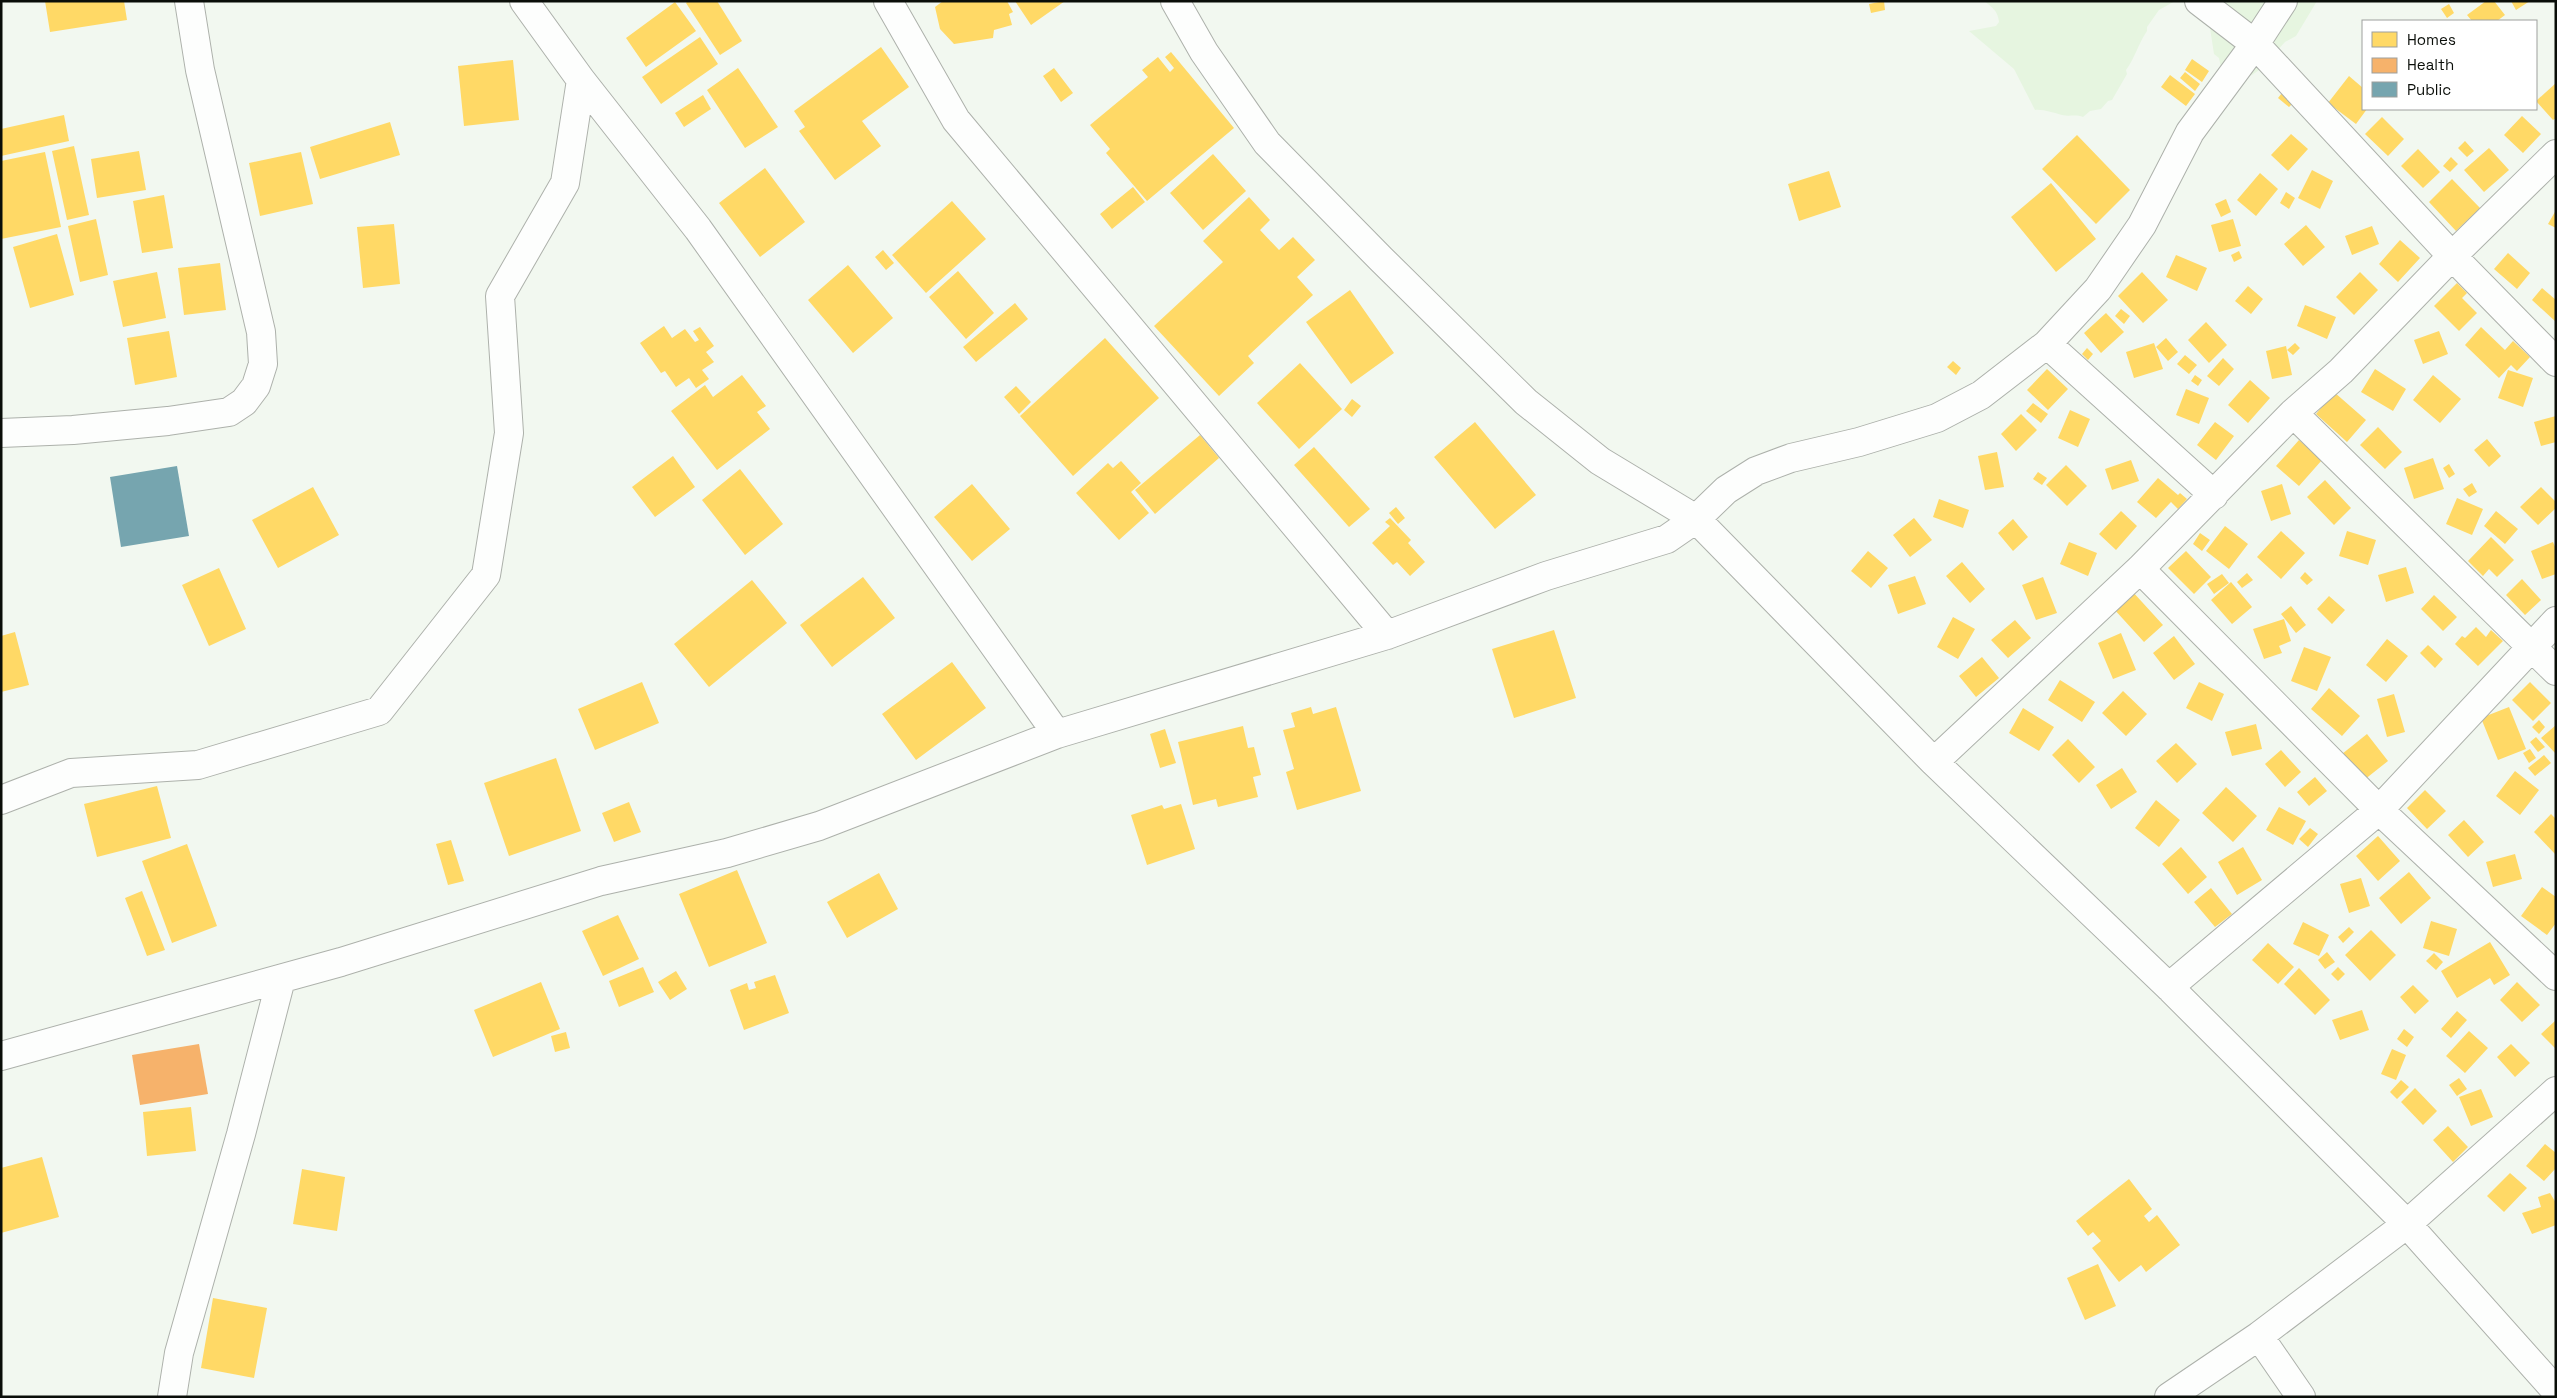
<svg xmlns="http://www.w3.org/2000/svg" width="2557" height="1398" font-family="'Space Grotesk',sans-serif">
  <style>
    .green { fill: #e6f5e0 }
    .homes { fill: #ffd966 }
    .health { fill: #f6b26b }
    .public { fill: #76a5af }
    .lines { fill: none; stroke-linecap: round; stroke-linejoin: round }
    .minor-casing { stroke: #adb1ab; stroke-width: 30 }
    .minor { stroke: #fdfefd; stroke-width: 28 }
  </style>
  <rect width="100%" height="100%" fill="#f2f8f0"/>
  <path class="green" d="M1984,1H2175L2159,10L2147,27V31C2138,44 2135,58 2126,70L2127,74L2112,100L2108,101L2101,109L2090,111L2083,117C2076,114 2069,117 2062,115C2054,113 2043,109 2035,110L2014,69L1969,31L1996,26L1999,22C1998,11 1992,7 1984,1Z
    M2195,1H2317L2296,36L2285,42L2259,70L2252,75L2244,77L2222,73L2219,58L2214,54L2210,28Z"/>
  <path class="homes" d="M45,1H124L127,20L50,32Z
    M688,1H717L742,41L720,55L686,3Z
    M943,1H1007L1013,12L1009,14L1012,25L994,30L993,38L954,44L940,29L935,7Z
    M1015,1H1065L1031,25Z
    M1884,1L1885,10L1871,13L1869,4Z
    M2486,1H2494L2505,15L2497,21H2472L2467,15Z
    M2511,1H2530L2516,10Z
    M675,2L696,31L646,67L626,38Z
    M2449,4L2454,13L2447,18L2441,9Z
    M700,37L718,64L661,104L642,77Z
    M881,47L909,87L862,121L881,146L835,180L799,131L805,127L794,111Z
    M1171,52L1234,128L1147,201L1106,153L1110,149L1090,125L1148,77L1142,70L1158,57L1170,72L1174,68L1165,57Z
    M2192,59L2209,71L2202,82L2185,70Z
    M513,60L519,120L464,126L458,66Z
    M738,68L778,127L745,148L707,90Z
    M1054,68L1073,93L1061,102L1043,76Z
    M2185,72L2200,84L2195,91L2180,78Z
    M2170,75L2195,94L2186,106L2161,87Z
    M2349,76L2363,88V109H2367L2356,124L2328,103Z
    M2556,83V118L2553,120L2536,101Z
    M2286,88L2298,98L2289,107L2278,98Z
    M703,95L711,109L684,127L675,113Z
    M64,115L69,141L1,156V129Z
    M2522,116L2541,134L2523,153L2504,135Z
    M2382,117L2404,139L2388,156L2365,134Z
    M390,122L400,155L320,179L310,147Z
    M2291,134L2308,149L2288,171L2271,155Z
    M2077,135L2130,190L2096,224L2042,169Z
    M2465,141L2474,151L2467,157L2458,148Z
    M74,146L89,215L67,220L52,151Z
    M2489,148L2509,170L2484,192L2464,170Z
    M2418,149L2440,172L2423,188L2401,166Z
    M139,151L146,190L97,198L91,159Z
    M45,152L61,227L1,239V161Z
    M301,152L313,204L260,216L249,163Z
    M1213,154L1246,191L1203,230L1170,193Z
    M2451,157L2458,164L2450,172L2443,166Z
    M765,168L805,222L760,257L719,203Z
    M2312,170L2333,181L2320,209L2298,198Z
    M1829,171L1841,207L1799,221L1788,184Z
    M2260,173L2278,189L2256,216L2237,200Z
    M2452,179L2480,208L2456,231L2429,202Z
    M2051,183L2096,239L2056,272L2011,217Z
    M1133,187L1145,202L1112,229L1100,214Z
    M2286,192L2295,198L2289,209L2280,203Z
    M164,195L173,248L142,253L133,201Z
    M1249,197L1270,220L1260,230L1279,250L1293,237L1315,260L1297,277L1313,295L1248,356L1254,363L1219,396L1154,326L1223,262L1203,241Z
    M2226,199L2231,212L2221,217L2215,204Z
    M952,201L986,239L926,293L892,255Z
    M2556,210V228L2548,224Z
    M96,219L108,275L80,282L68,226Z
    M2233,219L2241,246L2219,252L2211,225Z
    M394,224L400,284L363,288L357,227Z
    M2306,225L2325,247L2303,266L2284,244Z
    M2372,226L2379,244L2352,255L2345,236Z
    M57,234L74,295L30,308L13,247Z
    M2400,240L2420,258L2398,282L2379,264Z
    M883,250L894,263L886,270L875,257Z
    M2239,251L2242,258L2234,262L2231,255Z
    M2508,253L2530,273L2517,289L2494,269Z
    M2176,255L2207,268L2197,291L2166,277Z
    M220,263L226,310L184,315L178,268Z
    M848,265L893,318L853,353L808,300Z
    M958,271L994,313L966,339L929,297Z
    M157,272L166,318L123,327L113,281Z
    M2142,272L2168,300L2143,323L2118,296Z
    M2360,272L2378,290L2354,315L2336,297Z
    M2457,283L2467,293L2462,298L2477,313L2459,331L2434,306Z
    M2248,286L2263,299L2251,314L2235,301Z
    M2542,288L2556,300V322L2532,300Z
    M1350,290L1394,353L1351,384L1306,322Z
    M1015,303L1028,319L976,362L963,347Z
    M2305,305L2336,317L2327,339L2297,326Z
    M2121,309L2130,316L2124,324L2115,316Z
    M2106,313L2124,332L2101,353L2084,333Z
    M2206,322L2227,345L2209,363L2188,340Z
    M664,326L672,338L685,329L695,342L699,340L693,331L700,327L714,346L706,352L714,362L702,370L709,379L696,388L689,378L676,387L665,371L661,373L640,343Z
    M2481,327L2505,350L2513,341L2530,357L2517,371L2511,365L2499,378L2465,345Z
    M169,331L177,377L135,385L127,338Z
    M2439,331L2448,354L2423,364L2414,340Z
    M1105,338L1159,398L1073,476L1020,416Z
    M2166,338L2178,352L2168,361L2156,347Z
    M2154,343L2163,369L2134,378L2126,352Z
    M2295,343L2300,348L2293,355L2287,350Z
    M2286,346L2292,375L2272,379L2266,351Z
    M2087,348L2093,354L2088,360L2082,354Z
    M2185,355L2197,365L2189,374L2177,364Z
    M2223,358L2234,369L2219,386L2207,376Z
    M1953,361L1961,368L1956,375L1947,367Z
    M1300,363L1342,409L1299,449L1257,403Z
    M2047,369L2068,389L2048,410L2027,390Z
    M2375,369L2406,389L2393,411L2361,392Z
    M2508,370L2533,378L2523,407L2498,398Z
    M742,375L766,406L757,412L770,429L717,470L671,411L705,385L713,397Z
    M2195,375L2202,380L2198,386L2191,381Z
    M2433,375L2461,399L2440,423L2413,400Z
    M2250,380L2270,398L2248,423L2228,405Z
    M1016,386L1031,402L1019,414L1004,397Z
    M2186,389L2209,398L2199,424L2176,415Z
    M2334,392L2366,420L2347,442L2316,414Z
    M1352,399L1361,406L1352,417L1344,410Z
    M2033,403L2048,414L2041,423L2026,411Z
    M2070,410L2090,419L2078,447L2058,438Z
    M2021,414L2037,430L2016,451L2001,434Z
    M2556,416V442L2541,446L2534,422Z
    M1475,422L1536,495L1495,529L1434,457Z
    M2215,422L2234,436L2216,460L2197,445Z
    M2378,427L2402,452L2385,469L2360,445Z
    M1200,435L1219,458L1155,514L1135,490Z
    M2487,439L2501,456L2489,467L2474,450Z
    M2299,440L2322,460L2299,486L2276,466Z
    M1314,447L1370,509L1349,527L1294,465Z
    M1997,452L2004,487L1985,490L1978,456Z
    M673,456L695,487L655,517L632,487Z
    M2433,458L2444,489L2414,499L2404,468Z
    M2131,460L2139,481L2112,490L2105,469Z
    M1121,461L1141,483L1131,492L1149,513L1119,540L1076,493L1108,463L1113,468Z
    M2449,464L2455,474L2449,478L2443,468Z
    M2066,465L2087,486L2067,506L2046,485Z
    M740,469L783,524L745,555L702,500Z
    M2038,472L2047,478L2042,485L2033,479Z
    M2158,478L2178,495L2180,493L2187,499L2178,509L2171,502L2156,518L2137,502Z
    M2325,480L2351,508L2334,525L2307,497Z
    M2472,483L2477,492L2469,497L2463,489Z
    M972,484L1010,529L972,561L934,517Z
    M2282,484L2291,514L2271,521L2261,491Z
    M313,487L339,535L278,568L252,520Z
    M2541,487L2556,502V508L2538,525L2520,507Z
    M2457,498L2483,509L2472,535L2446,524Z
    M1939,499L1969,510L1963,528L1933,517Z
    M1396,507L1405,518L1398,524L1389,513Z
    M2121,511L2137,526L2116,550L2099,534Z
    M2496,511L2518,529L2505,544L2484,526Z
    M1390,518L1411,540L1408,543L1425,562L1410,576L1397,562L1393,565L1372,543L1390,526L1385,522Z
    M1914,518L1932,540L1910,557L1893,535Z
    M2013,519L2028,537L2013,551L1998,533Z
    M2225,526L2248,544L2229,569L2206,551Z
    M2281,531L2305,553L2281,579L2257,557Z
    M2347,531L2376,540L2368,565L2339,556Z
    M2200,533L2210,540L2202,551L2193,544Z
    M2491,537L2514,560L2497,577L2489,569L2483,576L2468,561Z
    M2069,542L2097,553L2088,576L2060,564Z
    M2553,542L2556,549V574L2542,579L2531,551Z
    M1868,551L1888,568L1871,588L1851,571Z
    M2186,551L2211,577L2194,594L2168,568Z
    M1962,562L1985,589L1970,603L1946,576Z
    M2406,567L2414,593L2386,602L2378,575Z
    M219,568L246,629L209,646L182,585Z
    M2305,572L2313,580L2307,585L2300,578Z
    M2247,573L2253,580L2242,588L2237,582Z
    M2222,574L2229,583L2214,594L2207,584Z
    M1915,576L1926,604L1898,614L1888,585Z
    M863,577L895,618L832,667L800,625Z
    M2043,577L2057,613L2036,620L2022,585Z
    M2522,579L2541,600L2525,615L2506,595Z
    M752,580L787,623L709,687L674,644Z
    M2231,582L2252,607L2232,624L2211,600Z
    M2132,591L2163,625L2144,642L2113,608Z
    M2434,595L2457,617L2443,631L2421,609Z
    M2329,596L2345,610L2332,624L2317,609Z
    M2291,606L2306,625L2296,633L2281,614Z
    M1953,617L1975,629L1958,659L1937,647Z
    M2284,619L2291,641L2279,646L2282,653L2264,659L2253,629Z
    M2015,620L2031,638L2008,658L1991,640Z
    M2476,627L2486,637L2491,630L2503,641L2478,666L2455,644L2462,636L2465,638Z
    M1554,630L1576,698L1514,718L1492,649Z
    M15,632L29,685L1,692V636Z
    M2121,633L2136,670L2113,679L2098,643Z
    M2174,636L2195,664L2174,680L2153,653Z
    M2387,639L2408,656L2386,682L2366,665Z
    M2428,645L2443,659L2435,668L2420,653Z
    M2304,647L2331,657L2317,691L2291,681Z
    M1982,657L1999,678L1976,697L1959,676Z
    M952,662L986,708L916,760L882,714Z
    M2060,680L2095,702L2082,722L2048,700Z
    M642,682L659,723L595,750L578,709Z
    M2199,682L2224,694L2212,721L2186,708Z
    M2530,682L2551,703L2533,721L2512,700Z
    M2329,688L2360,716L2342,736L2311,709Z
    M2123,691L2147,714L2126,736L2102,713Z
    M2394,694L2405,732L2387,737L2377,699Z
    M1311,707L1313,714L1336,707L1361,791L1297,810L1286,772L1294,769L1283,730L1295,727L1291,713Z
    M2509,707L2526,749L2498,760L2481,718Z
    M2023,708L2054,727L2039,751L2009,733Z
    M2539,720L2545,727L2539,734L2532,727Z
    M2256,724L2262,749L2232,756L2225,732Z
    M2556,725V754L2541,738Z
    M1243,726L1248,748L1254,747L1261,775L1253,777L1258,797L1218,807L1216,799L1193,805L1178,742Z
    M1165,729L1176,763L1160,768L1150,734Z
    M2367,734L2388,761L2364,780L2342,754Z
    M2536,737L2545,747L2538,752L2530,742Z
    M2068,739L2095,767L2079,783L2052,755Z
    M2176,743L2197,764L2177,783L2156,761Z
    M2530,749L2536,758L2529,763L2523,753Z
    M2281,750L2301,772L2285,787L2265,764Z
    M2544,755L2551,763L2535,776L2528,768Z
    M556,758L581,831L509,856L484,783Z
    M2122,768L2137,792L2111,809L2096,785Z
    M2515,771L2539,790L2520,815L2496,796Z
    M2315,777L2327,791L2309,806L2297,792Z
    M157,786L171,838L97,857L84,804Z
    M2226,787L2257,816L2233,842L2202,813Z
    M2425,790L2446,811L2427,829L2407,808Z
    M2156,800L2180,820L2159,847L2135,828Z
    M629,802L641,832L614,842L602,813Z
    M1181,804L1195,849L1147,865L1131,815L1162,805L1164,809Z
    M2279,807L2306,821L2293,845L2266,830Z
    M2551,814L2556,819V855L2534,832Z
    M2464,820L2484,842L2468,857L2448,835Z
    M2310,828L2318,834L2308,847L2299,839Z
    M2378,836L2400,861L2378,881L2356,856Z
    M451,840L464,881L448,885L436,844Z
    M187,844L217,926L172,943L142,861Z
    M2181,847L2207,877L2188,894L2162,864Z
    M2243,847L2262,880L2237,895L2218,862Z
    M2515,854L2522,879L2493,887L2486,862Z
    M737,870L767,943L709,967L679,894Z
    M2409,872L2431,898L2401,924L2379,898Z
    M879,873L898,909L847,938L827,902Z
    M2361,878L2370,906L2349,913L2340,884Z
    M2542,887L2556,897V923L2547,935L2521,916Z
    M2211,888L2232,914L2215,927L2194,902Z
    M142,891L165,950L147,956L125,898Z
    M618,915L639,959L603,976L582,931Z
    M2431,921L2457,929L2449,956L2423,948Z
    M2303,922L2329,935L2319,956L2293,944Z
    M2349,927L2354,932L2343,943L2338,937Z
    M2371,930L2396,955L2370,981L2345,955Z
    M2490,942L2510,975L2494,985L2490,978L2457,998L2441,971Z
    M2268,943L2294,967L2278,984L2252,960Z
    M2327,952L2335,962L2325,969L2318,960Z
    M2434,953L2443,962L2436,970L2426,961Z
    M643,967L654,992L619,1007L609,981Z
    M2338,967L2345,974L2338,981L2331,974Z
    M2299,968L2330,1000L2315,1015L2284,984Z
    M676,971L687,989L670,1000L658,982Z
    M775,975L789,1013L744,1030L730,990L747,983L749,990L756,988L754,982Z
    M541,982L560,1029L493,1057L474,1010Z
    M2517,982L2540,1005L2522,1022L2500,1000Z
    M2413,985L2429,1001L2415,1014L2400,997Z
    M2362,1010L2369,1030L2340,1040L2332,1020Z
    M2457,1011L2467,1020L2451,1038L2441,1029Z
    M2556,1020V1049L2541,1034Z
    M2404,1029L2414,1037L2407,1047L2397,1039Z
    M2469,1031L2488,1048L2465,1073L2446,1056Z
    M566,1032L570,1048L555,1052L551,1036Z
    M2511,1044L2530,1063L2515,1077L2497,1057Z
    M2392,1049L2406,1055L2396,1080L2381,1074Z
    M2459,1078L2467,1089L2457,1096L2449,1085Z
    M2401,1080L2409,1087L2397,1099L2390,1092Z
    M2415,1088L2437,1111L2423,1125L2401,1102Z
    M2481,1089L2493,1117L2471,1126L2459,1097Z
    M191,1107L196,1151L147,1156L143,1112Z
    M2448,1126L2468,1147L2453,1162L2433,1140Z
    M2545,1144L2556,1153V1168L2544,1181L2526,1166Z
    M42,1157L59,1217L1,1233V1168Z
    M302,1169L345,1177L337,1231L293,1224Z
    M2510,1173L2527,1188L2504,1212L2487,1196Z
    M2129,1179L2152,1209L2144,1216L2149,1222L2157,1215L2180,1245L2146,1272L2141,1265L2119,1282L2092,1248L2101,1241L2093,1232L2088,1236L2076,1221Z
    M2550,1193L2556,1203V1225L2532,1234L2522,1213L2541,1207L2538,1197Z
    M2098,1264L2116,1306L2085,1320L2067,1278Z
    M213,1298L267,1308L254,1378L201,1368Z"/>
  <path class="health" d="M199,1044L208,1094L140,1105L132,1055Z"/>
  <path class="public" d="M177,466L189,536L121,547L110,477Z"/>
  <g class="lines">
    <defs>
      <path id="minor" d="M524,1L581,80L698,229L1057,734
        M888,1L956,120L1387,635
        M1175,1L1204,52L1267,143L1381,259L1526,402L1600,461L1696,519L1934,762L2169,987L2407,1224L2556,1391
        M2199,1L2255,44L2283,1
        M2047,344L2214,495
        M2293,413L2556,671
        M1,433L73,430L168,421L229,412L244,402L256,386L263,364L261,332L200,70L189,1
        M2140,569L2379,810L2556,976
        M1934,762L2140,569L2293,413L2341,371L2452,256L2556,154
        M1,800L71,773L198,765L379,711L486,575L509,433L500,296L565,183L581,80
        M2169,987L2379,810L2556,621
        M1,1056L341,962L601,881L727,853L819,826L1057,734L1387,635L1546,576L1667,539L1696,519L1726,490L1756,471L1791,458L1859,442L1937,418L1981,395L2047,344L2098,289L2142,225L2190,132L2255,44L2452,256L2556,362
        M2259,1336L2301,1397
        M172,1397L179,1353L241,1134L281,979
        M2169,1397L2259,1336L2407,1224L2556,1091"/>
    </defs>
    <use href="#minor" class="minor-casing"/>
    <use href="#minor" class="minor"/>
  </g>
  <rect width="2557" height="1398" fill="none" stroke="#0a0e09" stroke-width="5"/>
  <rect x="2362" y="20" width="175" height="90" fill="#ffffff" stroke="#9d9f9d"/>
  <rect x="2372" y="32" width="25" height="15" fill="#ffd966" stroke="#9d9f9d"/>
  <text x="2407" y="45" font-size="15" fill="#0a0e09">Homes</text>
  <rect x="2372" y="58" width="25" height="15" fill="#f6b26b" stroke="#9d9f9d"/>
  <text x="2407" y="70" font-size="15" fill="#0a0e09">Health</text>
  <rect x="2372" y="82" width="25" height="15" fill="#76a5af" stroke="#9d9f9d"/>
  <text x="2407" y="95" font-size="15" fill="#0a0e09">Public</text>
</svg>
